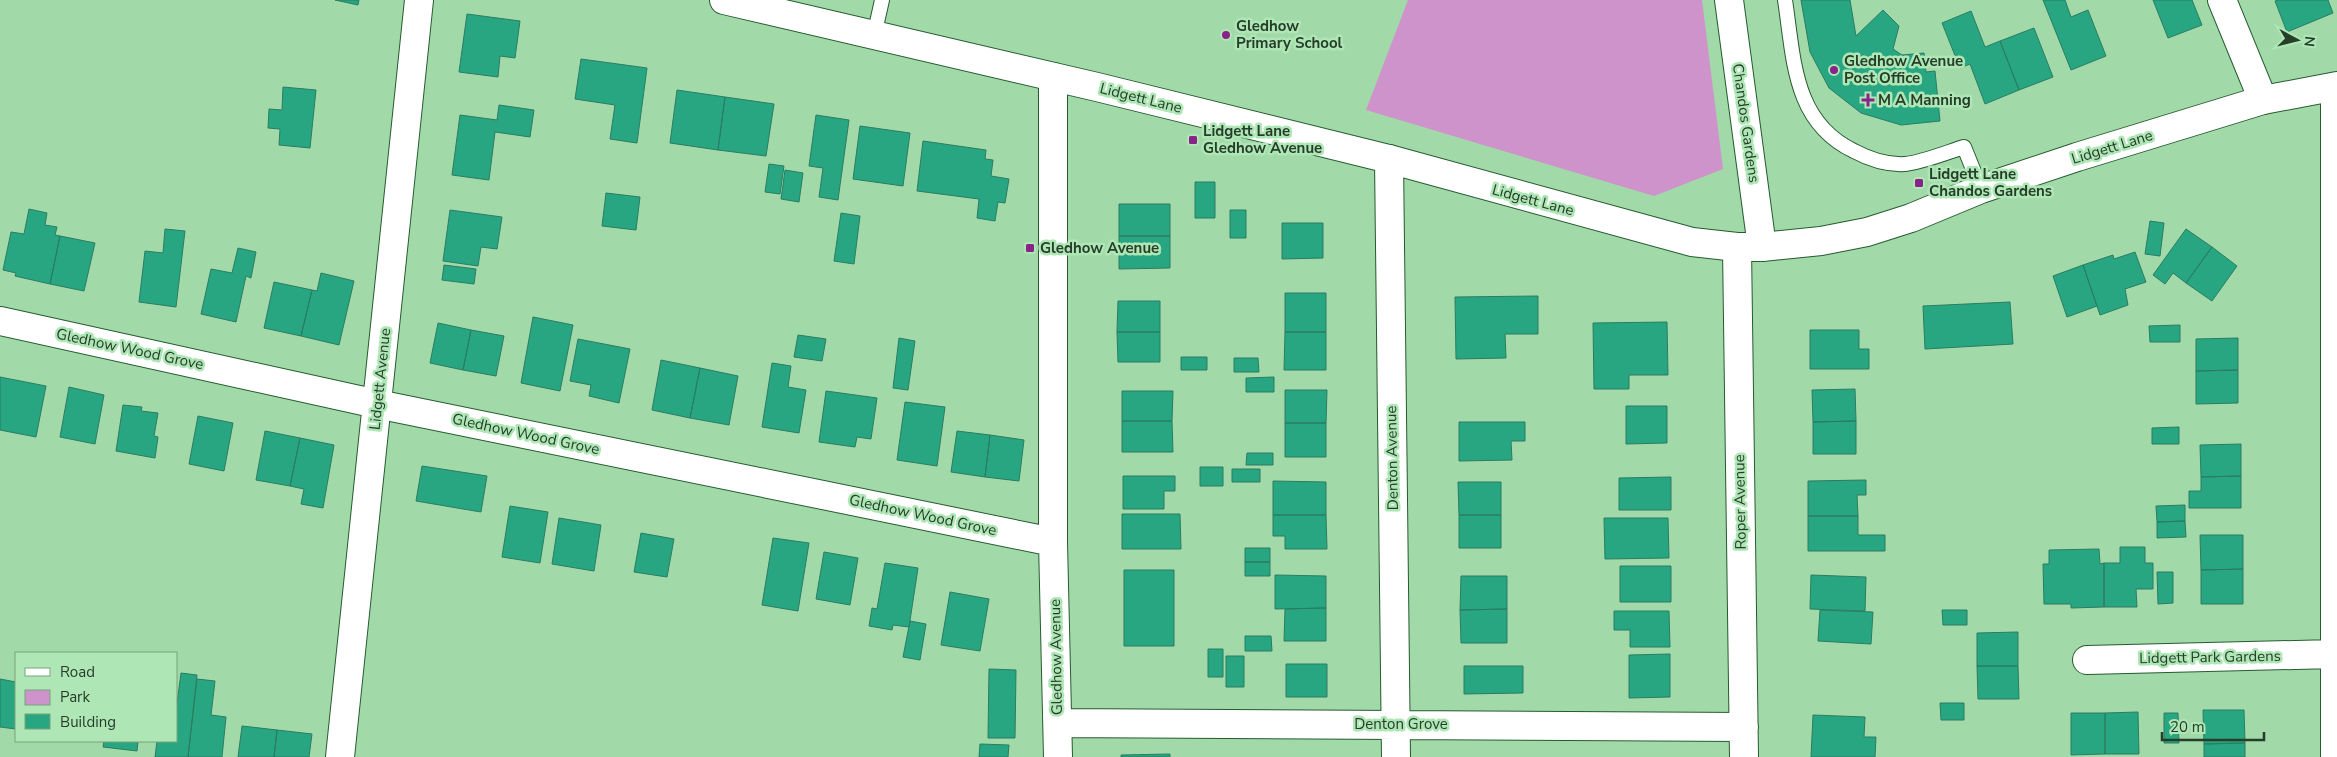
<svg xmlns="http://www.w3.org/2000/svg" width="2337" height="757" font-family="'Nunito Sans',sans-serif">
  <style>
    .green { fill: #ce93cb }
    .building { fill: #28a681; stroke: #2a7d62 }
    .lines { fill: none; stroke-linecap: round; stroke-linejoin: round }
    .lane-casing { stroke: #265b30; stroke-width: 16 }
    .street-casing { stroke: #265b30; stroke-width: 30 }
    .secondary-casing { stroke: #265b30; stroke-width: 30 }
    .lane { stroke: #fff; stroke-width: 14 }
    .street { stroke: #fff; stroke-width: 28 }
    .secondary { stroke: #fff; stroke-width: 28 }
    .poi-dot { fill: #892389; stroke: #aee7b5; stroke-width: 2 }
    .labels { text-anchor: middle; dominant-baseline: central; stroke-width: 5; stroke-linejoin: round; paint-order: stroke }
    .poi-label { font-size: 15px; font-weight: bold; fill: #263d29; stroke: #aee7b5; text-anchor: start }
    .street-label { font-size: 15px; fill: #263d29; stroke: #aee7b5 }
  </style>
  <rect width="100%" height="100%" fill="#a1d9a8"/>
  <path class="green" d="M1408,0H1702L1723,169L1654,196L1366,110Z"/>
  <path class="building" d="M335,0H359L358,5Z
    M1801,0H1850L1856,36L1883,10L1899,26L1893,49L1902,55L1924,53L1926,72L1935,71L1940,121L1901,125L1861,113L1829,88L1810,52Z
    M2043,0H2065L2071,17L2088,10L2106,56L2071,70Z
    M2153,0H2192L2202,25L2168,38Z
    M2278,0H2328L2333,13L2287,32L2275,1Z
    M1971,11L1985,47L2000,41L2019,90L1985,104L1970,64L1960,68L1942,23Z
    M467,14L520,21L515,58L500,56L498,77L459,72Z
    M2034,28L2053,77L2019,90L2000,41Z
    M581,59L647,68L637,143L610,139L615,105L575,99Z
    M283,87L316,90L310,148L279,145L280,129L268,128L269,109L282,110Z
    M677,90L725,97L718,150L670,143Z
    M725,97L774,104L766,156L718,150Z
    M499,105L534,110L530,137L495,132L489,180L452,175L460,115L497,120Z
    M816,115L849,120L838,200L819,197L823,168L809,166Z
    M860,126L910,133L903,186L853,179Z
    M923,141L986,150L985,159L993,160L991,176L1009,179L1005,203L998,202L995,221L977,218L979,199L917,191Z
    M769,164L784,166L780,194L765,192Z
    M785,170L803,173L799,202L781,199Z
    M1195,182H1215V218H1195Z
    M606,193L640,197L636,230L602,226Z
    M1119,204H1170V236H1119Z
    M29,209L47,213L45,225L57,227L55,235L60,236L50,284L15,276L16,273L3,270L11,232L24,234Z
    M450,210L502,217L497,249L481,247L478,266L443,261Z
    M1230,210H1246V238H1230Z
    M841,213L860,216L854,264L834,261Z
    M2150,221L2164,223L2160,256L2145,254Z
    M1282,223H1323V258L1282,259Z
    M165,229L185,231L176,307L139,302L145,251L163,253Z
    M2186,229L2212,247L2186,283L2173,273L2165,284L2153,275Z
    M60,236L95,243L84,291L50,284Z
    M1119,236H1170V268L1119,269Z
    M2212,247L2237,266L2212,301L2186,283Z
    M238,248L256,252L251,278L246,276L236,322L201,314L211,269L232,273Z
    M2135,252L2146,282L2125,289L2128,305L2100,315L2083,265L2113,255L2114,259Z
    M444,265L476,269L474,284L442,280Z
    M2083,265L2097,306L2067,317L2053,276Z
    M321,273L354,281L339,345L301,336L312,290L317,291Z
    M274,282L312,290L301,336L264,328Z
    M1285,293H1326V332H1285Z
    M1538,296V334H1505L1506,358L1456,359L1455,297Z
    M1118,301H1160V332H1117Z
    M2010,302L2013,344L1925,349L1923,306Z
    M533,317L573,325L560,391L521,383Z
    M1667,322L1668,375H1629V389H1594L1593,323Z
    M438,323L471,330L463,370L430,363Z
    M2180,325V342H2150L2149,326Z
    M471,330L504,336L496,376L463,370Z
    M1810,330H1859V349H1869V369H1810Z
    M1117,332H1160V362H1118Z
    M1285,332H1326V370H1284Z
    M798,335L826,339L822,361L794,357Z
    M899,338L915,341L908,390L893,388Z
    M2238,338V370L2196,371V339Z
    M578,339L630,349L619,403L589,396L591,385L570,381Z
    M1181,357H1207V370H1181Z
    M1234,358H1258L1259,372H1234Z
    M661,360L700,368L690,418L652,410Z
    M772,363L791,366L788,387L806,390L799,433L762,427Z
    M700,368L738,376L729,425L690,418Z
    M2238,370V403L2196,404V371Z
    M0,377L46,386L36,437L0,430Z
    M1274,377V392H1246V378Z
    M69,387L104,395L95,444L60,437Z
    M1855,389L1856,421L1813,422L1812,390Z
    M1285,390H1327L1326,423H1285Z
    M826,391L877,398L871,439L857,437L855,447L819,442Z
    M1122,391H1173L1172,421H1122Z
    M905,402L945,407L937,466L897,460Z
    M123,405L142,407L141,411L158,413L154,436L158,437L155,458L116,451Z
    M1626,406H1667V443L1626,444Z
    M198,416L233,423L224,471L189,464Z
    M1122,421H1172L1173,452H1122Z
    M1856,421V454H1813V422Z
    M1459,422H1525V441H1511L1512,460L1459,461Z
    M1285,423H1326V457H1285Z
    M2179,427V444H2152V428Z
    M265,431L300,438L290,486L256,480Z
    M957,431L990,435L985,477L951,472Z
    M990,435L1024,440L1019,481L985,477Z
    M300,438L334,445L323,508L301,504L304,489L290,486Z
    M2241,444V476L2201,477L2200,445Z
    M1247,453H1273V465H1246Z
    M422,466L487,476L481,512L416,501Z
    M1200,467H1223V486H1200Z
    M1232,469H1260V482H1232Z
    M1123,476H1175V491H1164V509H1123Z
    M2241,476V508H2189V491H2201V477Z
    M1671,477V510H1619V478Z
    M1866,480V495H1857L1858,516H1808V481Z
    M1273,481L1326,482V515H1273Z
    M1458,482H1501V515H1459Z
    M2185,505V521L2157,522L2156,506Z
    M510,506L548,512L540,563L502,557Z
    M1122,514H1180L1181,549H1122Z
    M1273,515H1326L1327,549H1285V536H1273Z
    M1459,515H1501V548H1459Z
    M1808,516H1858V535H1885V551H1808Z
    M559,518L601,525L594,571L552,564Z
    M1604,518H1668L1669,558L1605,559Z
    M2185,521L2186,537L2157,538V522Z
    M641,533L674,539L667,577L634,572Z
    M2200,535H2243V569L2201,570Z
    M773,538L809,543L798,611L762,605Z
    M2120,547H2145V563H2153V589H2136L2137,607H2104V563H2120Z
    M1245,548H1270V562H1245Z
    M2099,549L2100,564L2104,563V607L2071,608V604H2044L2043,564H2049V550Z
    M824,552L858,558L850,605L816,599Z
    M1245,562H1270V576H1245Z
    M885,563L918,568L909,627L893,625L892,630L869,626L872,608L877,609Z
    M1620,566H1671V602H1620Z
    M2243,569V604H2201V570Z
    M1124,570H1174V646H1124Z
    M2157,572H2173V603L2158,604Z
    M1275,575L1326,576V608L1275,609Z
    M1811,575L1866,577L1865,611L1810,609Z
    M1461,576H1507V609L1460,610Z
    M950,592L989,599L980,651L941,645Z
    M1326,608V641H1284L1285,609Z
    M1507,609V643H1461L1460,610Z
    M1820,610L1873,612L1871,644L1818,641Z
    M1942,610H1967V625H1943Z
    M1614,611H1669L1670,647H1630V630H1614Z
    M910,621L926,624L920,660L903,657Z
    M2018,632V666H1977V633Z
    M1245,636H1271L1272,651H1245Z
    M1208,649H1223V677H1208Z
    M1670,654V697L1629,698V655Z
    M1226,656H1244V687H1226Z
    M1286,664H1327V697H1286Z
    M1464,666H1523V693L1464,694Z
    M1977,666H2018L2019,699H1978Z
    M989,669L1016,670L1015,738H988Z
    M181,673L197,675L188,757H155L157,741H176V711Z
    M0,679L16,682V729L0,727Z
    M197,679L215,681L211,715L226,717L222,757H188Z
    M1940,703H1964V720H1941Z
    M2203,710H2244L2245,743L2204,744Z
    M2138,712L2139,754H2105V713Z
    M2071,713H2105V754L2071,755Z
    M2164,713H2178L2179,743H2164Z
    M1813,715L1865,717L1864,737H1876L1875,757H1811Z
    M242,726L277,730L274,757H238Z
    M277,730L312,734L309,757H274Z
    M104,741H138L137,751L103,747Z
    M2245,743V757H2204V744Z
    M980,744L1009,745L1008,757H979Z
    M1170,754V757H1121V755Z"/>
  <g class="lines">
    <defs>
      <path id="lane" d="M1785,0C1794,59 1793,122 1854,151C1869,159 1888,165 1905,164C1920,163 1948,152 1964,147L1981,189
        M874,36L882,0"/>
      <path id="street" d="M1729,0L1762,247
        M2222,0L2263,100
        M1053,77V542L1058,757
        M1389,159L1396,757
        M1737,247L1744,757
        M0,321L377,404L1053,542
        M2087,660L2334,654
        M1058,723L1744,727
        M340,757L419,0
        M2335,757V87"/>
      <path id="secondary" d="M724,0L1097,87L1389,159L1692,242L1737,247H1762L1821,241L1867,232L1911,218L1981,189L2077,157L2263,100L2337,86"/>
    </defs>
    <use href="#lane" class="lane-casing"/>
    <use href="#street" class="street-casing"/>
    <use href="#secondary" class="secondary-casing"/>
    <use href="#lane" class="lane"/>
    <use href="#street" class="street"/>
    <use href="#secondary" class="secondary"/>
  </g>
  <g class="poi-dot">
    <circle cx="1226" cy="35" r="5"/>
    <circle cx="1834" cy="70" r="5"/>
    <path d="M1865.5 92.5h5v5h5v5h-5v5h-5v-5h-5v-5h5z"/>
    <rect x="1188" y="135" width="10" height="10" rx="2.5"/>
    <rect x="1914" y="178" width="10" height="10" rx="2.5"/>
    <rect x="1025" y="243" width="10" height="10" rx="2.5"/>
  </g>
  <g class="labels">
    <g class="poi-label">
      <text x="1236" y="26">Gledhow<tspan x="1236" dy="17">Primary School</tspan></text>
      <text x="1844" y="61">Gledhow Avenue<tspan x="1844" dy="17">Post Office</tspan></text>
      <text x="1878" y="100">M A Manning</text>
      <text x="1203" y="131">Lidgett Lane<tspan x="1203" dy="17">Gledhow Avenue</tspan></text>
      <text x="1929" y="174">Lidgett Lane<tspan x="1929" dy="17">Chandos Gardens</tspan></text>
      <text x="1040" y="248">Gledhow Avenue</text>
    </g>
    <g class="street-label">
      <text transform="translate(1141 98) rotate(14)">Lidgett Lane</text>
      <text transform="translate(1746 123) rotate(82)">Chandos Gardens</text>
      <text transform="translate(2112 147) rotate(-17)">Lidgett Lane</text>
      <text transform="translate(1533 200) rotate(15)">Lidgett Lane</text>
      <text transform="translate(130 349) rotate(12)">Gledhow Wood Grove</text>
      <text transform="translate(380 379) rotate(-84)">Lidgett Avenue</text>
      <text transform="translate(526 434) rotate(12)">Gledhow Wood Grove</text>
      <text transform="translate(1392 458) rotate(-91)">Denton Avenue</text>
      <text transform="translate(1740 502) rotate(-91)">Roper Avenue</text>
      <text transform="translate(923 515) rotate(12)">Gledhow Wood Grove</text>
      <text transform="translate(1056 657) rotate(-91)">Gledhow Avenue</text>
      <text transform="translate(2210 657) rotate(-1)">Lidgett Park Gardens</text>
      <text x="1401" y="724">Denton Grove</text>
    </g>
  </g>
  <rect x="15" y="652" width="162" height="90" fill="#aee7b5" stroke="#78a37d"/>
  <rect x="25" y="668" width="25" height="8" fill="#ffffff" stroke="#78a37d"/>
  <text x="60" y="677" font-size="15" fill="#263d29">Road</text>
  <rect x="25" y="690" width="25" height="15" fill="#ce93cb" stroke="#78a37d"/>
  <text x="60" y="702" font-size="15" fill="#263d29">Park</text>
  <rect x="25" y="714" width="25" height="15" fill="#28a681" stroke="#78a37d"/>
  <text x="60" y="727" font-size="15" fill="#263d29">Building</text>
  <g transform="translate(2297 40) rotate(97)" stroke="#aee7b5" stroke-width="4" paint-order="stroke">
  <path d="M0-4L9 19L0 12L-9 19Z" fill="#263d29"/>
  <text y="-8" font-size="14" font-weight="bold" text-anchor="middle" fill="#263d29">N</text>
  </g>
  <path d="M2162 732v8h102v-8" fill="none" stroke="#263d29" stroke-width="2.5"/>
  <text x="2170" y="732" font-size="15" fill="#263d29" stroke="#aee7b5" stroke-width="4" paint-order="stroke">20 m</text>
</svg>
